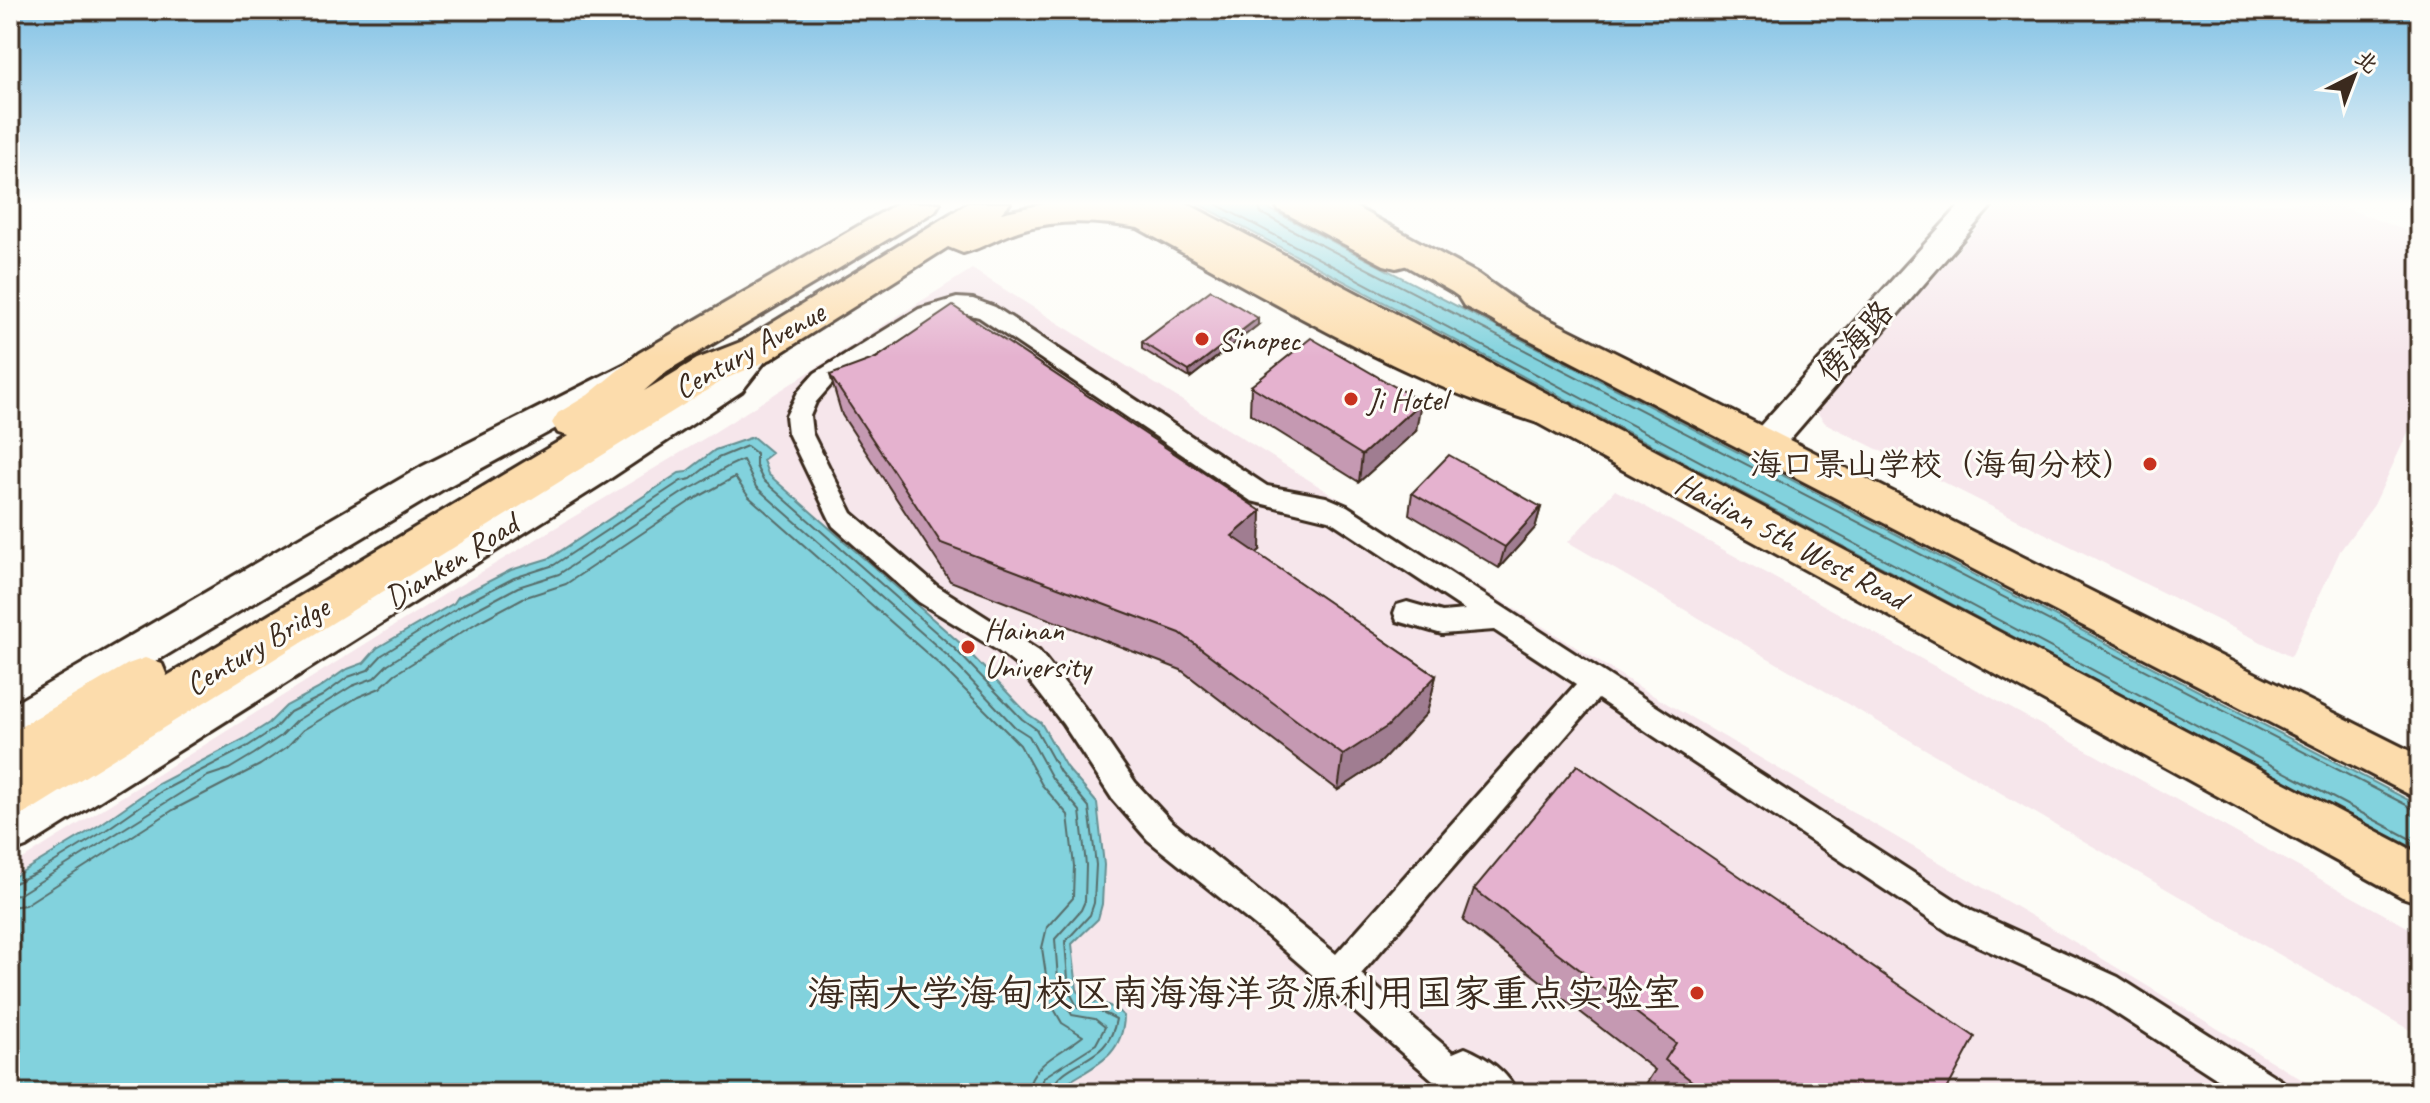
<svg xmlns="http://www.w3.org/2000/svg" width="2430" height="1103" font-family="Caveat,'LXGW WenKai TC',sans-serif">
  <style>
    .built { fill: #f6e6eb }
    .water { fill: #82d2dd; stroke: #668f91; stroke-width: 2 }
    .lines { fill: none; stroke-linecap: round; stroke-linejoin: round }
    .shore { stroke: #576d6a; stroke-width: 2 }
    .street-casing { stroke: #3b2a1e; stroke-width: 6 }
    .secondary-casing { stroke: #3b2a1e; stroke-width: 6 }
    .primary-casing { stroke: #3b2a1e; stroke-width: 6 }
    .highway-casing { stroke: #3b2a1e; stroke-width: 6 }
    .street { fill: #fdfcf7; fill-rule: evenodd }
    .secondary { fill: #fdfcf7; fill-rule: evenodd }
    .primary { fill: #fcdcac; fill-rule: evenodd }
    .highway { fill: #fcdcac; fill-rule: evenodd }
    .wall { fill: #c599b2; stroke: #3b2a1e; stroke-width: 2 }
    .shaded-wall { fill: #a07d91; stroke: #3b2a1e; stroke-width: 2 }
    .building { fill: #e5b2cf; stroke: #3b2a1e; stroke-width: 2 }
    .poi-dot { fill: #c8321e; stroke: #fdfcf7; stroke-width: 3 }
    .labels { text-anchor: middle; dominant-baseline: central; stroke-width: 6; stroke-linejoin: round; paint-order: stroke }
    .poi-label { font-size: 32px; fill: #3b2a1e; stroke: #fdfcf7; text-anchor: start }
    .street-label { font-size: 32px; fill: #3b2a1e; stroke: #fdfcf7 }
    .near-poi-label { font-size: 38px; fill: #3b2a1e; stroke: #fdfcf7; text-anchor: end }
  </style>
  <rect width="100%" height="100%" fill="#fdfcf7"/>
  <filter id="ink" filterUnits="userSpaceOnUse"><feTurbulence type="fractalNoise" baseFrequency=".0125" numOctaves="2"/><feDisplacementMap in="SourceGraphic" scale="16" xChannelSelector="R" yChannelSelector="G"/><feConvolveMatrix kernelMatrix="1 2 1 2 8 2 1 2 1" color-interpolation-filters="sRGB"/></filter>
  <g filter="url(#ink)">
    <path class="built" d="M2000,203H2333L2420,236V407L2374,505L2340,551L2291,657L1825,423L1813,407L1833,385L1840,383Z
      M972,269L1654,696L2030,915L2324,1093H10V867L440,597L710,435Z
      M1615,490L2420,934V1036L1568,542Z"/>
    <path class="water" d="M1197,203H1258L2420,806V853Z
      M753,437L772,453L763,460L768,474L960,643L1028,714L1041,723L1066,767L1097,803L1104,865L1102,904L1098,919L1072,944L1077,989L1083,1001C1100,1001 1111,1004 1124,1016C1123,1063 1085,1067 1053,1093H10V879L101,824L158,784L244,739L269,723L286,706L318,689L345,670L364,663L377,648L454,603L458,597L511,570L550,558L679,473L686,472L715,450Z"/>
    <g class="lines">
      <path class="shore" d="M1214,203L2420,844
        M1257,203L1261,213L1296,232L2420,812
        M10,885L38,872L106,830L162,791L248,746L274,729L290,712L322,696L348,677L368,670L382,655L464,604L514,578L554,565L681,481L691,479L718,458L747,446L756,453V466L763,480L955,649L1022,719L1036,729L1060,772L1089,807L1096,865L1094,903L1090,915L1065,942L1069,991L1078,1008L1096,1009L1116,1019C1109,1066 1064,1056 1049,1093
        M10,895L20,894L208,776L229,769L254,754L281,736L296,721L352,686L374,678L388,664L471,612L518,587L559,574L685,491C706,483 721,467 743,460L756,487L948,656L1015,727L1029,736L1052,778L1080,811L1086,865L1085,901L1081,910L1055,939L1059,993L1072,1015L1095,1019L1105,1027L1096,1044L1044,1077L1039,1093
        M10,907L25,905L173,810L260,765L287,747L303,730L358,697L380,688L395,674L478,622L523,598L566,584L689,502L735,477L748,496L940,665L1020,745L1042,785L1068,815L1074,866L1073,898L1047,927L1042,948L1050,1002L1062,1023L1083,1036C1061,1054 1032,1062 1027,1093"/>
      <defs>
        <path id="street" d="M957,298L973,299L995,307L1267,486L1326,497L1347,506L1972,911L2118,977L2282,1081L2287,1093H2239L2094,999L1950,933L1598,699L1361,974L1453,1053L1465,1048C1485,1056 1509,1073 1517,1093H1448L1269,937L1148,840L1113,800L1063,724L1019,667L997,650L919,602L833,526L788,433L786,416L798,392L815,373L919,309ZM958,312L979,317L1251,501L1329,520L1465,610L1442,612L1407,602L1397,605L1394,613L1397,621L1442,634L1494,630L1576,684L1336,954L1170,820L1135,782L1083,706L1039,651L937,586L852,513L812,433L810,416L816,402L831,385L935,319Z"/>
        <path id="secondary" d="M1962,203H1994L1777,454L1764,458L1751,454L1746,445L1751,436Z
          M757,339L769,342L774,350L742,391L605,482L26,847L10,853V809L579,464L718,375L745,342Z
          M633,360L645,364L650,372L645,380L447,487L25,740L10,745V706L421,467Z"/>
        <path id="primary" d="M1144,203H1186L2420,854V903L2402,897L1149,210Z
          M1274,203H1317L1408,249L1413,257L1408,265L1396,268L1384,265L1279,210Z
          M1477,286L1490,290L2420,756V800L1464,306L1459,298L1464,290Z"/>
        <path id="highway" d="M898,203H940L935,211L667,371L644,391L697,359L743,341L968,203H1010L1001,213L1049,203H1116L1160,211L1383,329L1477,371L1571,405L1577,415L1571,425L1557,429C1408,385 1274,302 1138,228C1100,221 1058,219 1021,230C1001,236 983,248 963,253L948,247L771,359L725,379L28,812L10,818V733L128,664L145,658L162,664L167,676L568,436L558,433L552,423L558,413L588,395L639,353Z
          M1305,203H1348L1478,274L1526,308L1532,317L1526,326L1513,330L1500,326L1452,292L1310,211Z"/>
      </defs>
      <use href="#street" class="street-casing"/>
      <use href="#secondary" class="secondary-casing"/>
      <use href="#primary" class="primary-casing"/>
      <use href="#highway" class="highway-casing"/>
      <use href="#street" class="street"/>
      <use href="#secondary" class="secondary"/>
      <use href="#primary" class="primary"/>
      <use href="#highway" class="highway"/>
    </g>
    <path class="wall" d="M1258,325L1190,378L1142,349V342Z
      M830,375L1260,550L1256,553L1436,676L1427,713L1381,762L1338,790L1181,670L950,581L842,415Z
      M1251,386L1416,431L1359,482L1250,414Z
      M1412,493L1541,507L1535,528L1499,568L1409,514Z
      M1474,889L1945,1093H1652L1644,1087L1655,1070L1463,921Z"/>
    <path class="shaded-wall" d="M1258,318V325L1190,378L1189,371Z
      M1421,402L1416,431L1359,482L1362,455Z
      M1541,507L1535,528L1499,568L1505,547Z
      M1261,511L1260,550L1231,575L1232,536Z
      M1436,676L1427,713L1381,762L1338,790L1343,755Z"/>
    <path class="building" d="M1211,290L1258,318L1189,371L1142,342Z
      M953,306L1261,511L1232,536L1436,676L1388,726L1343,755L1180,633L941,543L830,375L876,358Z
      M1311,338L1421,402L1362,455L1251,386Z
      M1449,455L1541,507L1505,547L1412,493Z
      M1577,765L1975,1037L1945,1093H1707L1665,1060L1676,1043L1474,889Z"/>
  </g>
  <linearGradient id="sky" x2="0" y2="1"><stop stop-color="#7fc0e4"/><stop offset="0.57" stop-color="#fefefb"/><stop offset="1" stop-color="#fefefb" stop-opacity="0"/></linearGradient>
  <rect width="2430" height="357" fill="url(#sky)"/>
  <g class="poi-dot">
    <circle cx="1202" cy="339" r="8"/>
    <circle cx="1351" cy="399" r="8"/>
    <circle cx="2150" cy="464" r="8"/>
    <circle cx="968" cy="647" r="8"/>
    <circle cx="1697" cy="993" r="8"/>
  </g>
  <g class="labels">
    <g class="poi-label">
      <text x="1218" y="339">Sinopec</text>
      <text x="1367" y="399">Ji Hotel</text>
      <text x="2134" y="464" text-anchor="end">海口景山学校（海甸分校）</text>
      <text x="984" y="629">Hainan<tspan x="984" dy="37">University</tspan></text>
    </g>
    <g class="street-label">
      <text transform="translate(1855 341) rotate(-48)">傍海路</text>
      <text transform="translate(749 350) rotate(-29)">Century Avenue</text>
      <text transform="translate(1791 541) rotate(28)">Haidian 5th West Road</text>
      <text transform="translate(451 561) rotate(-32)">Dianken Road</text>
      <text transform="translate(257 646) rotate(-31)">Century Bridge</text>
    </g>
    <g class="near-poi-label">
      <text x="1681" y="993">海南大学海甸校区南海海洋资源利用国家重点实验室</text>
    </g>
  </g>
  <rect width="2430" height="1103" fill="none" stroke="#fdfcf7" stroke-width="40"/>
  <rect x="20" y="20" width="2390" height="1063" fill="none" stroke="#3b2a1e" stroke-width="3" filter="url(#ink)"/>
  <g transform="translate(2354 76) rotate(42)" stroke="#fdfcf7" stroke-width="6" paint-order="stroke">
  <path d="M0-6L14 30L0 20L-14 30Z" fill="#3b2a1e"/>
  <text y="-12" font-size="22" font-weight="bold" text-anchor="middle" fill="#3b2a1e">北</text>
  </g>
</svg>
